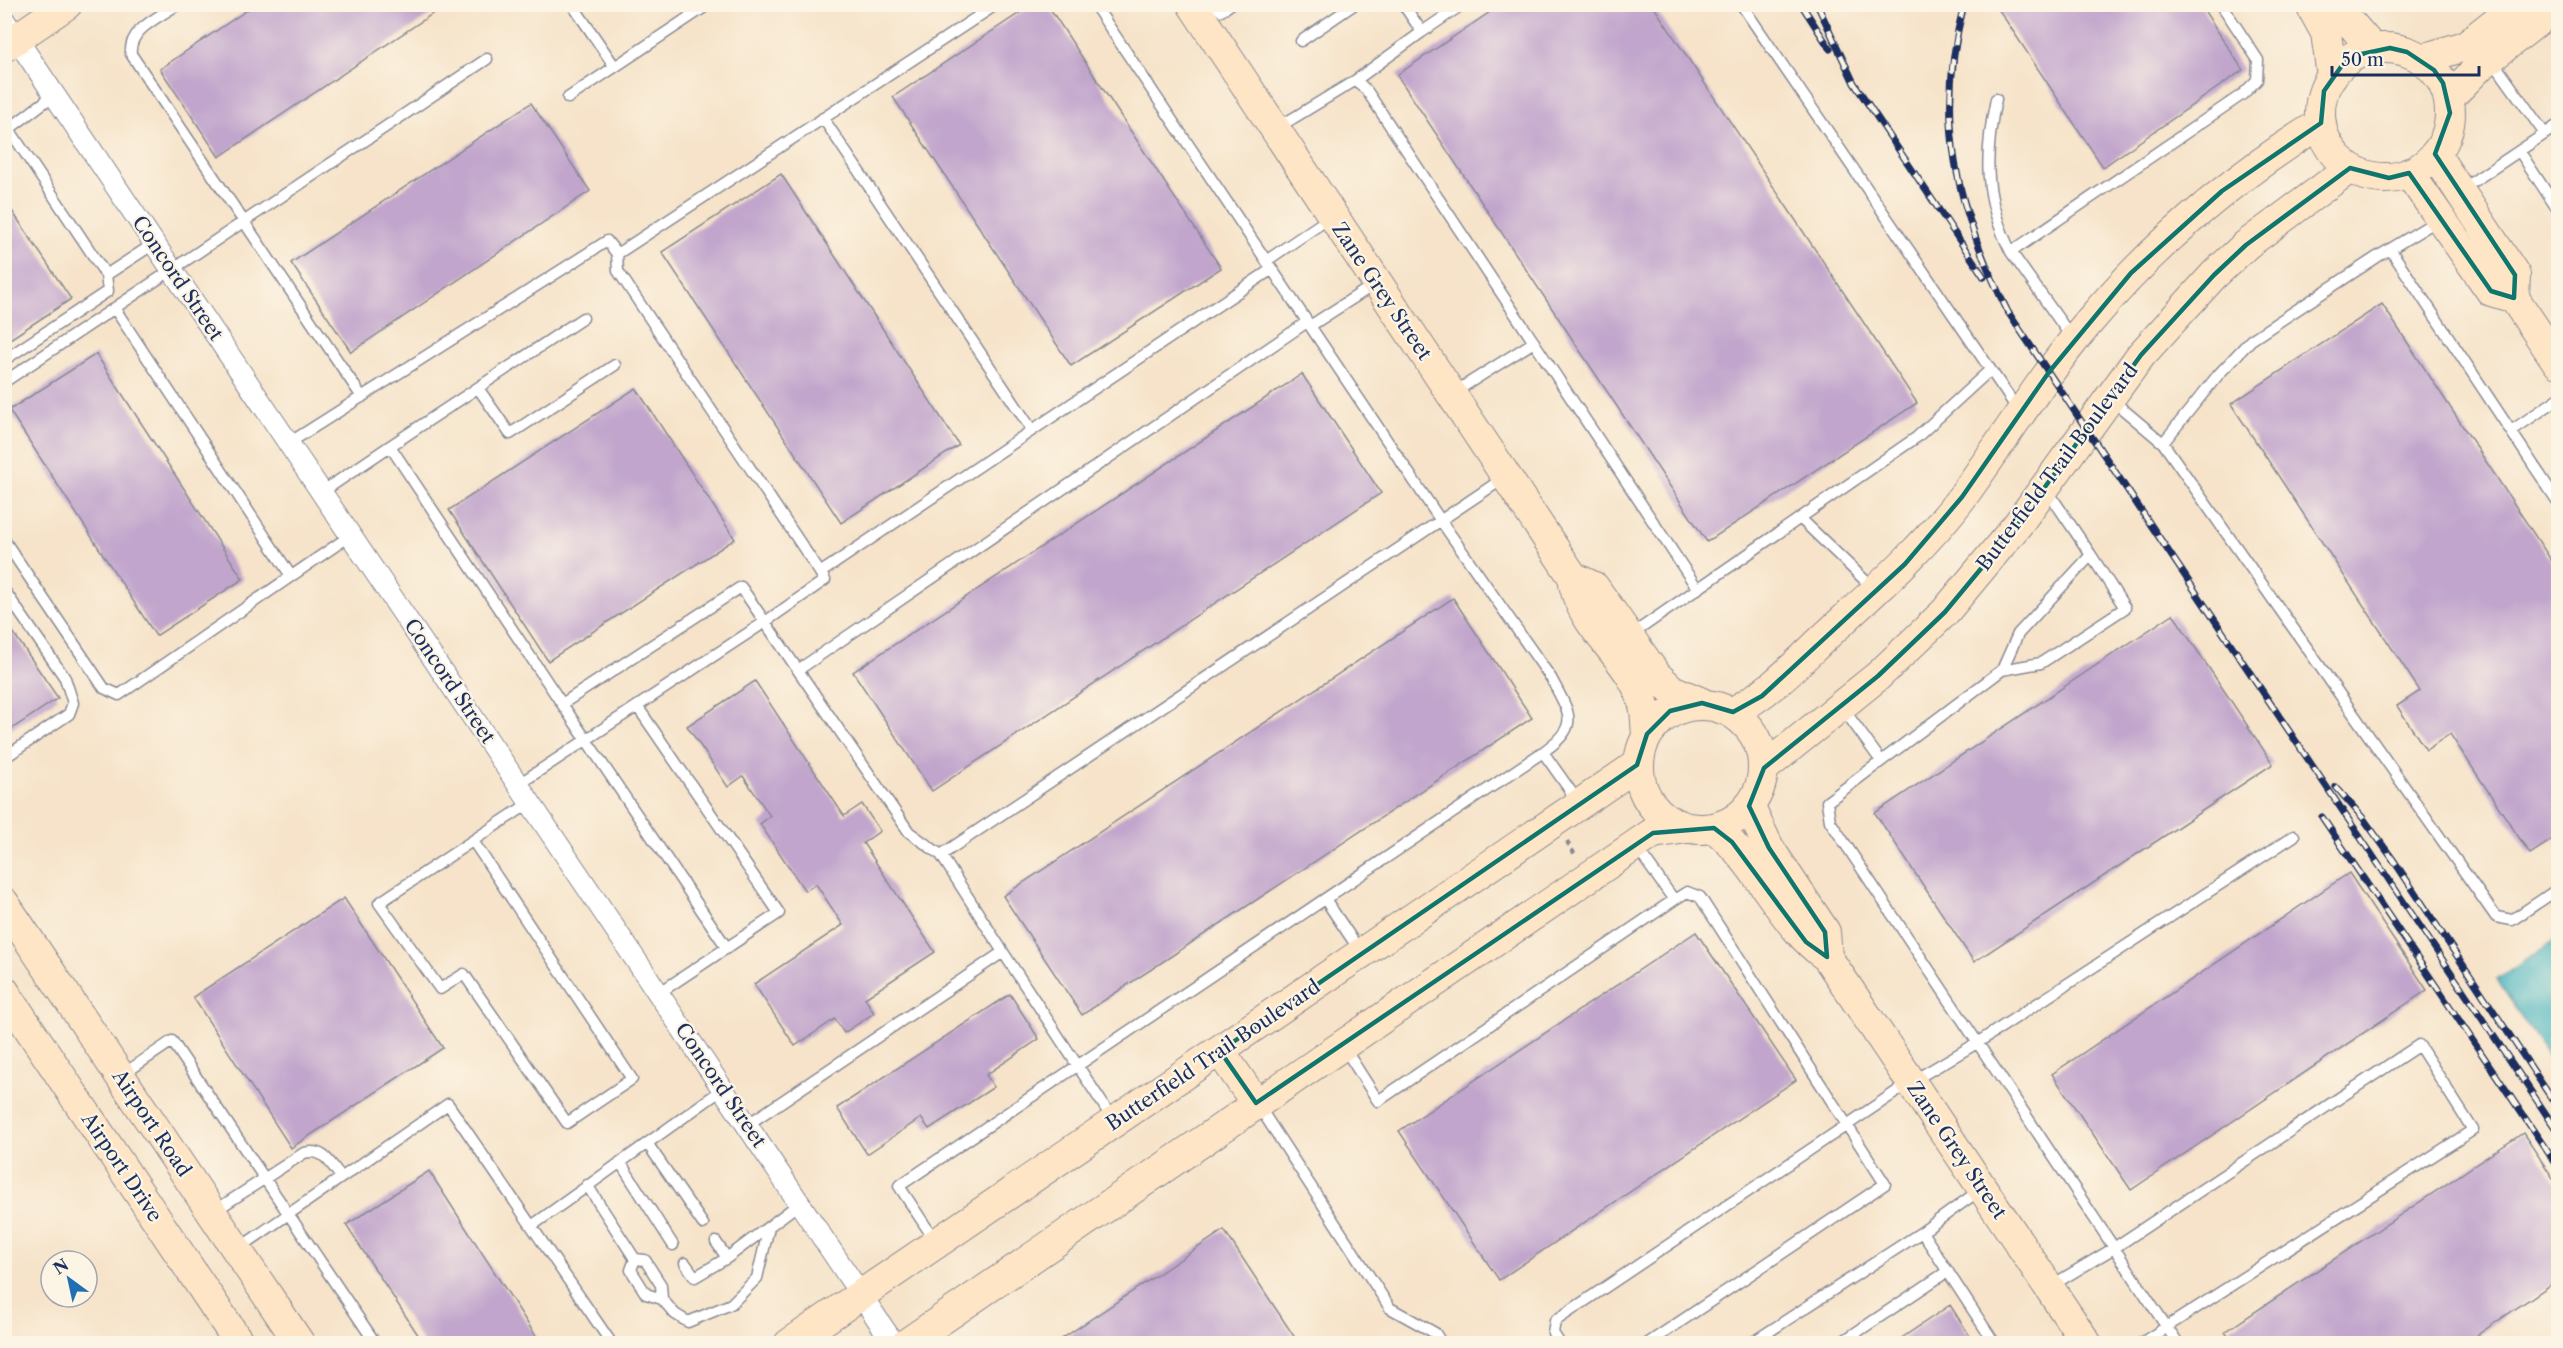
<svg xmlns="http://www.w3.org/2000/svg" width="2563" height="1348" font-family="'Libre Caslon Text',serif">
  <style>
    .water { fill: #45b3c0; stroke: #30718f; stroke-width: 1.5 }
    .building { fill: #c1a5cc }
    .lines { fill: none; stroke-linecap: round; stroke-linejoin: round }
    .lane-casing { stroke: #888994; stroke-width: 13 }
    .street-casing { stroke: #888994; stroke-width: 23 }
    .secondary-casing { stroke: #888994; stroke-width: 32 }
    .path { stroke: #888994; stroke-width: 4; stroke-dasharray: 4.5 4.5; stroke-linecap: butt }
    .lane { stroke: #fff; stroke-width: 10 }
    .street { stroke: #fff; stroke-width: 21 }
    .secondary { stroke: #fee5c5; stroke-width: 30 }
    .rail-casing { stroke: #1b2f5e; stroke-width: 7 }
    .rail { stroke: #fcf5e5; stroke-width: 4.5; stroke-dasharray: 14; stroke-linecap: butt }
    .marked { fill: none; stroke: #0f766e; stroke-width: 4.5; stroke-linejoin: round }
    .labels { text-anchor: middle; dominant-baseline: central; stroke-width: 4.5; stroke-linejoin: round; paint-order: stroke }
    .street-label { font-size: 20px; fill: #1b2f5e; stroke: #fcf5e5 }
  </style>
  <rect width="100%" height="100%" fill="#fcf5e5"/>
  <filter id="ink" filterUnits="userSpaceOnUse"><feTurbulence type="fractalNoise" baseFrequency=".0167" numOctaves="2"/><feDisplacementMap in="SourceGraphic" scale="12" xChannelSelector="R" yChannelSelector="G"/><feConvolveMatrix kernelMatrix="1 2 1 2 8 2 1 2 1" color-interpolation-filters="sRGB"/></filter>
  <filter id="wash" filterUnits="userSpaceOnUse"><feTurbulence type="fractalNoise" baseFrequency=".008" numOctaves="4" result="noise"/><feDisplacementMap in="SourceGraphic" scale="24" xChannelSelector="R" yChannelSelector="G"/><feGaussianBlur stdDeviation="1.35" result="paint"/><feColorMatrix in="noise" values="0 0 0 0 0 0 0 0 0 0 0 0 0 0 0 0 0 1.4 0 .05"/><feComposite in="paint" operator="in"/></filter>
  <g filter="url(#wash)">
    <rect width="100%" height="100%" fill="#f6e3c9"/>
    <path class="water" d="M2558,938V1071L2497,980Z"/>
    <g id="blocks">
      <path class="building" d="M256,4H447L219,157L160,69Z
        M1033,4H1047L1221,268L1071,366L893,97Z
        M1502,4H1652L1917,403L1707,542L1397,75Z
        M1995,4H2200L2243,70L2103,167Z
        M531,103L590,191L351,352L291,263Z
        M781,174L959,445L841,523L662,252Z
        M4,199L71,299L4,343Z
        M2382,304L2559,572V835L2530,854L2450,734L2426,750L2397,706L2420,691L2231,404Z
        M96,354L243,579L156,636L9,410Z
        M1302,374L1381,493L932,791L853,672Z
        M636,388L735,539L548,661L449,510Z
        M1453,598L1532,718L1082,1015L1003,896Z
        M2173,614L2273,764L1974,962L1875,813Z
        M4,619L58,698L4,734Z
        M755,681L844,816L862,804L880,831L863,843L935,952L865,998L874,1013L844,1033L835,1019L795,1046L754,984L843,925L816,884L805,891L760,824L770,816L743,776L728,787L687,726Z
        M2349,873L2427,990L2131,1190L2052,1074Z
        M344,898L443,1048L291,1148L193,997Z
        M1696,932L1796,1080L1499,1280L1399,1131Z
        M1010,994L1039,1039L986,1075L994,1087L929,1129L921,1118L867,1154L837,1108Z
        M2523,1133L2559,1187V1279L2464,1344H2233L2225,1332Z
        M429,1171L541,1344H424L346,1225Z
        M1224,1230L1299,1344H1054Z
        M1950,1305L1975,1344H1893Z"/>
    </g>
  </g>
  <g filter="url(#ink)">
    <use href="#blocks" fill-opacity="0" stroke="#888994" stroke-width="1.5"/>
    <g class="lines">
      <defs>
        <path id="lane" d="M178,4C160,17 128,29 131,54L362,397
          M572,4L615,67
          M1094,4L1441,521L1551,678C1570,715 1581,725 1543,752
          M1213,4L1221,11L1231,4
          M1741,4L2018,410
          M1422,32L1463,4
          M1301,41L1355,4
          M2492,60L2545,134
          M1356,80L1422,32L1403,4
          M568,98L709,4
          M1996,99C1984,156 1984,199 2011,252
          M823,118L1032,430
          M1277,128L1356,80L1367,91L1697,588
          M2520,152L2558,210
          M2462,189L2558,125
          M2438,220L2377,257L2251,340L2218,375L2163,443L2496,917L2512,920L2558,889
          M2390,249L2558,502
          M617,254L618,271L825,580L765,622L741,587L562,704L727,948
          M1266,261L1332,216
          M106,275L155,243
          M115,309L291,576
          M1310,326L1375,284
          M2072,338L2011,252L2243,94L2257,80L2258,60L2221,4
          M4,360L108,291L106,275L9,129L55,94
          M4,382L487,59
          M478,388L510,434L615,365
          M1453,393L1534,342
          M2112,400L2163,443
          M2511,431L2558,399
          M289,443L607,241L617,254L997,4
          M390,446L583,318
          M2047,490L2091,555L2018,634L2002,670L1827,802L1830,821L2178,1344
          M322,492L390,446L562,704
          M1801,519L1874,589
          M4,540L104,688L119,695L351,535
          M820,573L1272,269
          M4,590L65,678L73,703L69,714L4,758
          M1631,635L1917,437L1990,370
          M798,670L1307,322
          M2002,670L2041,663L2125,608L2091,555
          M637,706L779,913L659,993
          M1842,707L1881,761
          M519,784L765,622L909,832L941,855L1003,952
          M473,841L632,1079L567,1123L464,974L440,989L379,903L531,802
          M1637,848L1674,900L1687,892L1700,897L1885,1184L1647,1344
          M941,855L1504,478
          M1325,899L1360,951
          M1343,1046L1378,1101L1674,900
          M122,1075L172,1041L376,1344
          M1258,1105L1390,1308L1435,1333L1442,1344
          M747,1125L1003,952L1114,1121
          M647,1143L703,1224
          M620,1162L673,1245
          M587,1185L635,1259L645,1260L661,1285L662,1299
          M1980,1190L1922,1232L1995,1344
          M213,1212L304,1153C324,1148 330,1163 341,1177
          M533,1225L723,1089
          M716,1242L727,1258
          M936,1242L899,1186L1543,752L1579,803
          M238,1249L448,1104L612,1344
          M635,1259L631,1270L646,1294L662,1299L675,1314L688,1322L731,1304L757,1278L769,1227
          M685,1263L695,1277L727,1258L800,1203
          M2049,1287L2114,1248L2419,1045L2473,1130L2140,1344
          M1560,1344L1553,1333L1555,1321L1911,1082L1977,1043L2294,836
          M1750,1344L1922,1232
          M1839,1344L1948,1271"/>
        <path id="street" d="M4,20L894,1344"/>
        <path id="secondary" d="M1192,4L1573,577C1579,631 1636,659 1645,710C1646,718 1646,726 1647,734
          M2310,4L2326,33L2332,76
          M2334,4L2373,49
          M4,47L67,4
          M2320 113a65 65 0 1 1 130 0a65 65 0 1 1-130 0Z
          M2422,59L2465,46L2518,4
          M2449,98L2479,67L2558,5
          M2435,154L2515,275L2514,298L2558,363
          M2409,173L2491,291L2514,298
          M1573,577L1594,587L1656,675L1672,690L1702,703
          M1639 767a62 62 0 1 1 124 0a62 62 0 1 1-124 0Z
          M1733,712C1772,691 1795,665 1827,635C1875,591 1924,548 1963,496C2005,438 2042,377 2088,323C2154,244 2234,177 2321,123
          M1764,768L1878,676L1945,612L2018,524L2141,355L2214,275L2246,245L2350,168
          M1749,806L1769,848L1825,932L1827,957
          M1714,828C1760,864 1780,924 1827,957L2087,1344
          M4,903L300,1344
          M4,991L240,1344
          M1220,1051L1256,1103
          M789,1344L1637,765
          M906,1344L1653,833L1687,828"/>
      </defs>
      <use href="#lane" class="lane-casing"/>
      <use href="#street" class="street-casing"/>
      <use href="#secondary" class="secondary-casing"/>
      <path class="path" d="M1567,842L1576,856"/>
      <use href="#lane" class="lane"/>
      <use href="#street" class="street"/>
      <use href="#secondary" class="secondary"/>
      <defs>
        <path id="rail" d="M1801,4L1830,49
          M1817,4L1854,83L1984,277
          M1964,4C1934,120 1956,208 2008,312L2558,1132
          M2336,787L2363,818L2392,858L2558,1108
          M2322,817L2558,1167"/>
      </defs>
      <use href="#rail" class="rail-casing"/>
      <use href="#rail" class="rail"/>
    </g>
  </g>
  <path class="marked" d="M2390,48L2407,52L2434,70L2443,83L2450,113L2435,154L2515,275L2514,298L2491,291L2409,173L2389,178L2350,168L2246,245L2214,275L2141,355L2018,524L1945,612L1878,676L1764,768L1749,806L1769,848L1825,932L1827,957L1806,942L1732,842L1714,828L1653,833L1256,1103L1220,1051L1637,765L1647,734L1670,711L1702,703L1733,712L1762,696L1905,564L1962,497L2049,372L2131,273L2222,191L2321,123L2324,91L2343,64L2357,55Z"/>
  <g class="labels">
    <g class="street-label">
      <text transform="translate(178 278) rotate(56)">Concord Street</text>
      <text transform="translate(1382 291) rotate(56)">Zane Grey Street</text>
      <text transform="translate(2057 467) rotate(-53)">Butterfield Trail Boulevard</text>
      <text transform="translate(450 681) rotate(56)">Concord Street</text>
      <text transform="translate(1213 1055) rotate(-34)">Butterfield Trail Boulevard</text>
      <text transform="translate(721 1085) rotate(56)">Concord Street</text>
      <text transform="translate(152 1123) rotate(56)">Airport Road</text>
      <text transform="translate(1957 1150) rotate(56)">Zane Grey Street</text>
      <text transform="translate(122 1167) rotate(56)">Airport Drive</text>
    </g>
  </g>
  <rect width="2563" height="1348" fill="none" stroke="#fcf5e5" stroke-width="24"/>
  <g transform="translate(69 1279) rotate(327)"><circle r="28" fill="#fcf5e5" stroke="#a2a6af" stroke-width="1.5"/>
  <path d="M0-4.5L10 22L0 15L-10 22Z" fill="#1f6fb2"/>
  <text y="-9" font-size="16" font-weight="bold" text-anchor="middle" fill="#1b2f5e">N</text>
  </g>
  <path d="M2332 66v9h147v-9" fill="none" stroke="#1b2f5e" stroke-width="3"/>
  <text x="2341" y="66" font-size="18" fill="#1b2f5e" stroke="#fcf5e5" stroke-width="4.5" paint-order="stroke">50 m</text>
</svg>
